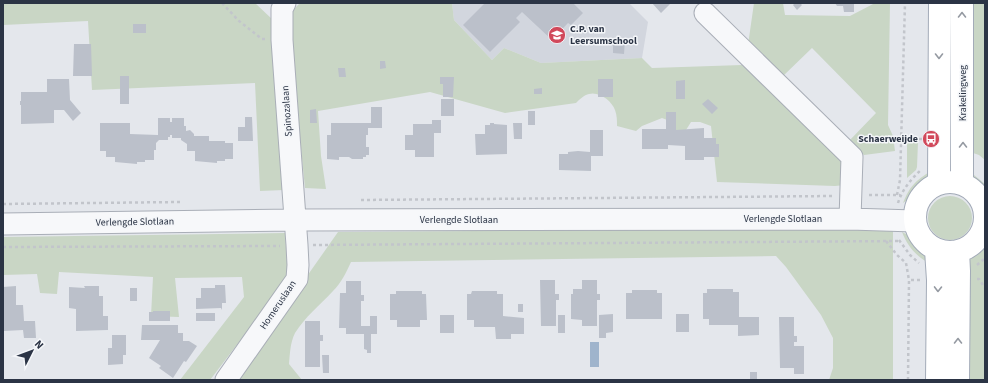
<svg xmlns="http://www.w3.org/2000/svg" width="988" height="383" font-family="'Source Sans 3',sans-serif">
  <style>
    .built { fill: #d2d6de }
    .green { fill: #c9d6c5 }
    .water { fill: #9fb4cc }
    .building { fill: #bbc0ca }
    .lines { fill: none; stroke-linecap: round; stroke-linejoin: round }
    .minor-casing { stroke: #a9aeb7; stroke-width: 23 }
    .major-casing { stroke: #a3abb8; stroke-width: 24 }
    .path { stroke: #c2c5cb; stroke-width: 2.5; stroke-dasharray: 3 3; stroke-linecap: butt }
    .minor { stroke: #f7f8fa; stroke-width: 21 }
    .major { stroke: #fff; stroke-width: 22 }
    .oneway { stroke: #959aa2 }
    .labels { text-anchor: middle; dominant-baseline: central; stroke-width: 3; stroke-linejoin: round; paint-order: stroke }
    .poi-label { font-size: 10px; font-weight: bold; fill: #2b3445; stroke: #f4f6f9; text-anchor: start }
    .street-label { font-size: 10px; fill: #2b3445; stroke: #f4f6f9 }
  </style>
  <rect width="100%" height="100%" fill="#e4e7ec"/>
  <path class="built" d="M452,3H629L648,22L642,58L541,63L504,48L492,60L454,20Z"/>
  <path class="green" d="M3,3H255L273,20L284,190L260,191L255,83L92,90L88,21L3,25Z
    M300,3H452L454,20L492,60L504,48L541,63L642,58L652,68L742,65L808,124L845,164V185L835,186L717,182L711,126L700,122H691L686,130L676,132L670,121L662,118L642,126L636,131L617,126C617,121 617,115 615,110C612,101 599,91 589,94C584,95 580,99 576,103L505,113L430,92L318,111L321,156L326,189L305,188L289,29L292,11Z
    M754,3H783L785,15L850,16L875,3H890L888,125L893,136L895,151L864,155L849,141L876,113L812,48L782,77L748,45Z
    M968,3H985V160L979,155L967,151Z
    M907,142H918L917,167L916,170L907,178Z
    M931,171C929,185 913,196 903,203C910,186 915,181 931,171Z
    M968,173L974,175L985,184V200L974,185Z
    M928 218a22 22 0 1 1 44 0a22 22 0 1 1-44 0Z
    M893,228V380H829L833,368V338L821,315L786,267L776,256L351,262C346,273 341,283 333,291C320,305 305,317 295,333C290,343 290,354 289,364L302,380H234L338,232Z
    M902,232L912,237L926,252L927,262C915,255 907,245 902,232Z
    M285,233L288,278L210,380H180L244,297L242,277L175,278L179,317L151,316L153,277L59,272L57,294L40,293L37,274L3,275V237Z
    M985,238V380H964L968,274L971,253Z"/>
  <path class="water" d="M590,342H599V367H590Z"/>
  <path class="building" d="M485,3H573L583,13L571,25L568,23L552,40L522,12L516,18L520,22L490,52L463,25Z
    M652,3H671L661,13Z
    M795,3H800L802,5L797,10L793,5Z
    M835,3H854V12H844L843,6H837Z
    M133,24H146V33H133Z
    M613,39L625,40L624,54L613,53Z
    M74,44H91L92,76H73Z
    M380,61H385L386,68L380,69Z
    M338,68H345L346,77H339Z
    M120,76H129V104H120Z
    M440,77H454L453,97H443V84H440Z
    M47,79H69L70,100L81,113L73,121L64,110H54V123L21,124V105H20V101H21V92H47Z
    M598,79H613V97H598Z
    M685,80V99H676V81Z
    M542,88V94H534V89Z
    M441,99H454V116H441Z
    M708,99L718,108L712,114L702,104Z
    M371,107H382V128H368V135H366V147H369V155H366V157H363V159H352L349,157H339V160L327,159V135H331V123H371Z
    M316,109L317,123H310V110Z
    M528,111H535V125H528Z
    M666,112H676V130L704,128V138H716V144H719V157H704V160H685V146L668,145V149H642V129H666Z
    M245,117H252L253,141H238V127H245Z
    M158,118H170V122H172V118H184V126H186V131L190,130L194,134V136H209V141H225V143H233V159H225V161H217V163L195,161V151H187V144L181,140V138H172V135H170V137H168V140H159L156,143V150H154V160H145V162H137V164L115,162V157H106V151H100V123H130V134L158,135Z
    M432,120H441V133H434V157H415V150H405V135H413V124H432Z
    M490,123H494V124L507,125V154L476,155L475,134H485V125H490Z
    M513,123H522V139H514Z
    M590,130H603V156H591V171L559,170V154H568V152L578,151L590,152Z
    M540,280H555V294H559V300H556V326H541Z
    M582,280H597V294H600V300H597V326H582V320L571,319V294H573V289H582Z
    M346,281H361V295H364V301H361V326H370V316H377V334H371V353H367V350L364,349V334H346V328H339L340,293H346Z
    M215,285H225L226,303H222V310L221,308L196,309V298H201V288H215Z
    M16,286V305H23L24,321H35L36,338H24L23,330L4,331L3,287Z
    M84,286H99V296H103V316H108V330L76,331V309L69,308V287L85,288Z
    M130,288H137V301H130Z
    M707,289H733V292H739V317H759V335L738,336V325H709V319H703V293H707Z
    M632,290H657V293H662V319H626V293H632Z
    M396,291H422V294H426L427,320H420V327H397V320H390V294H396Z
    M472,291H497V294H503V316L524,318V334H511V339H496L495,327H474V320H467V294H471Z
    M518,304H523V312H518Z
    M153,311H170V321H149V312H153Z
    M196,313H215V321H196Z
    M613,314V332L606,333V338H599V315Z
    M676,314H689V332H676Z
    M440,315H454V333H440Z
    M558,315H565V333H558Z
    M779,317H794V336H797V342H794V346H804V374H794V368H780Z
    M305,321H320V335H323V341H320V367H305Z
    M142,325H178V333H183V341H189L197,346L186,362L184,361L173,378L159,368L161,366L149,358L160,340H141Z
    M112,335H126V355H123V364L108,365V348H112Z
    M322,355H329V373H323Z
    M750,372H757V380H750Z"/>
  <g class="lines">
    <defs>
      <path id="minor" d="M705,13L852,157L850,219
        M3,224L295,220L850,219L914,221
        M226,380L297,279L298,265L297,245L282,40V9L285,3"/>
      <path id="major" d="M915 217a35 35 0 1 1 70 0a35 35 0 1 1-70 0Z
        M939,183L940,3
        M962,184V3
        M936,250L938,280L937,380
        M958,251L959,271L958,380"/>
    </defs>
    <use href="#minor" class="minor-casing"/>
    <use href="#major" class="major-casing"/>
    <path class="path" d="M222,3L239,21L262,39H265
      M901,139H923
      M869,195H900
      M897,195L900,180L905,3
      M361,200L834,196
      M898,203C902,190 911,179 921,170
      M3,204L180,202
      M899,240L910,255L919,263
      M886,241L897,255L906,263L909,280
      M313,245L899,241
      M3,247L280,246
      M977,265L985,258
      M977,279H979L985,288
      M908,380L909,280H920"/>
    <use href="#minor" class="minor"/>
    <use href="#major" class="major"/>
  </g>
  <defs><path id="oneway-chevron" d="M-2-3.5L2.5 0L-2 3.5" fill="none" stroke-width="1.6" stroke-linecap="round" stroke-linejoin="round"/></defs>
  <g class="oneway">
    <use href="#oneway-chevron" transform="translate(962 15) rotate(-90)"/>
    <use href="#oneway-chevron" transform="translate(939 56) rotate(90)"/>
    <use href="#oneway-chevron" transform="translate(963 145) rotate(-90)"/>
    <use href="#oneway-chevron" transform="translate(938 289) rotate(91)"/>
    <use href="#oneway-chevron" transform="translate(958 341) rotate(-90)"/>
  </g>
  <defs>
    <symbol id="school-disc" viewBox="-11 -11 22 22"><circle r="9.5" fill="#d1495b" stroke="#f4f6f9"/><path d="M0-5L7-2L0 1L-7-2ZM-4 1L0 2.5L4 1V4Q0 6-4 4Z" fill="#fff"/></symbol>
    <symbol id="bus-disc" viewBox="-11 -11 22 22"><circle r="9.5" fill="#d1495b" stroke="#f4f6f9"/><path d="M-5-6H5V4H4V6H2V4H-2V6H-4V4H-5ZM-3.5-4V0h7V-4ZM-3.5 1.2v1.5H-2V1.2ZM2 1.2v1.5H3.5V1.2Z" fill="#fff"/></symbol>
  </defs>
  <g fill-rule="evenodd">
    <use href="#school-disc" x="547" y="25" width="20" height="20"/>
    <use href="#bus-disc" x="921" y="129" width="20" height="20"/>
  </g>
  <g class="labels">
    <g class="poi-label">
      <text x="570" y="29">C.P. van<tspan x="570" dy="12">Leersumschool</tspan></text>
      <text x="918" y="139" text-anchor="end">Schaerweijde</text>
    </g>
    <g class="street-label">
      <text transform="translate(963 93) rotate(-90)">Krakelingweg</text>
      <text transform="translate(287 111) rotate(-94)">Spinozalaan</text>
      <text x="783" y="219">Verlengde Slotlaan</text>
      <text x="459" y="220">Verlengde Slotlaan</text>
      <text transform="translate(135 222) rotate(-1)">Verlengde Slotlaan</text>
      <text transform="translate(278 305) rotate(-56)">Homeruslaan</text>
    </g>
  </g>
  <rect width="988" height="383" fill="none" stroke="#2b3445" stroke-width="8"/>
  <g transform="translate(32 351) rotate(48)" stroke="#f4f6f9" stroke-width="3" paint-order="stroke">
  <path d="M0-3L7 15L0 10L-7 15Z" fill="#2b3445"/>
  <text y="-6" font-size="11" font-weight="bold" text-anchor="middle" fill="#2b3445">N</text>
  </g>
</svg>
